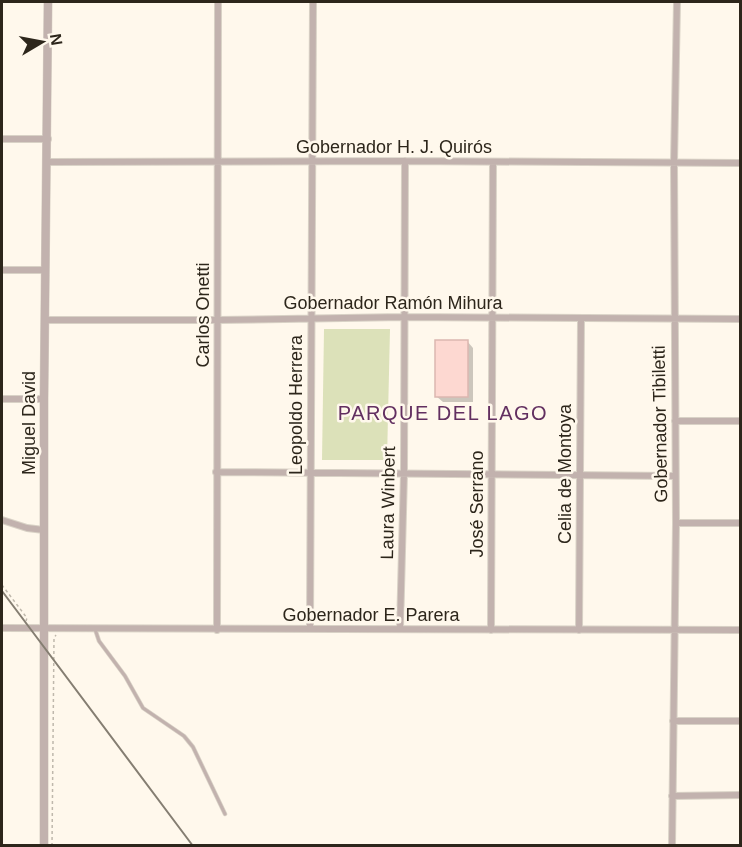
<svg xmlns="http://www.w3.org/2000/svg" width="742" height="847" font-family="Helvetica,sans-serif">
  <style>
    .green { fill: #dce1b9 }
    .shadow { fill: #0003 }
    .building { fill: #fdd8d1; stroke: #dcb7b0; stroke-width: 1.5 }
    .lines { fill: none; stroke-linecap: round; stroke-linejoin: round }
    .service-casing { stroke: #d9d2c6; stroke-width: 4.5 }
    .minor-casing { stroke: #d9d2c6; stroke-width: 8 }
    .tertiary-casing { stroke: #d9d2c6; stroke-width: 9 }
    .path { stroke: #bfb8ac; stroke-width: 1.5; stroke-dasharray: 3 3; stroke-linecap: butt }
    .service { stroke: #c2b2ae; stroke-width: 3 }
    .minor { stroke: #c2b2ae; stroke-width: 6 }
    .tertiary { stroke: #c2b2ae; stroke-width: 8 }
    .rail { stroke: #857e72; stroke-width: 2 }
    .labels { text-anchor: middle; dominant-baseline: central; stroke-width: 5; stroke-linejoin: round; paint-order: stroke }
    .street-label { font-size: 18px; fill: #2d261b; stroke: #fff8ec }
    .neighbourhood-label { font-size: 20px; letter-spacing: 1.5px; fill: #622f60; stroke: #fff8ec }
  </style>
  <rect width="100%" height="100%" fill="#fff8ec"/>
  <path class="green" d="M324,329H390L387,460H322Z"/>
  <path class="shadow" d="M467,341L473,348V402H443L436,396Z"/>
  <path class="building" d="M435,340H468V397H435Z"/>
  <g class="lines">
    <defs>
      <path id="service" d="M95,629L99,641L125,676L143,708L184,736L193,747L225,814"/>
      <path id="minor" d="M2,139H48
        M48,162L405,161L740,163
        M2,270H45
        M45,320H218L403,317L740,319
        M2,399H44
        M675,421H740
        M216,472L675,476
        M2,520L27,528L44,530
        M676,523H740
        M2,628L740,630
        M310,629L313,2
        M400,629L404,473L405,161
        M217,630L218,2
        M491,630L493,162
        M579,630L581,318
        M673,721H740
        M672,796L740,795
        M672,846L676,523L674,163L677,2"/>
      <path id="tertiary" d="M44,846V399L48,2"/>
    </defs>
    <use href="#service" class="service-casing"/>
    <use href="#minor" class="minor-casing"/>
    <use href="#tertiary" class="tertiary-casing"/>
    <path class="path" d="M2,585L27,618L26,621
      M52,846L54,638L56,635"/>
    <use href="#service" class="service"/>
    <use href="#minor" class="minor"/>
    <use href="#tertiary" class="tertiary"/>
    <path class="rail" d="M2,591L193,846"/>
  </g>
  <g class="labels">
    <g class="street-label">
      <text x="394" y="147">Gobernador H. J. Quirós</text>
      <text x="393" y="303">Gobernador Ramón Mihura</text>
      <text transform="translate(203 315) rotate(-90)">Carlos Onetti</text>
      <text transform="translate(296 405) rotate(-90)">Leopoldo Herrera</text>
      <text transform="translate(29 423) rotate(-90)">Miguel David</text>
      <text transform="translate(660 424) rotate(-91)">Gobernador Tibiletti</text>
      <text transform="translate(565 474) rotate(-90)">Celia de Montoya</text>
      <text transform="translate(388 503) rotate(-89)">Laura Winbert</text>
      <text transform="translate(477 504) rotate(-90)">José Serrano</text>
      <text x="371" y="615">Gobernador E. Parera</text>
    </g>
    <g class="neighbourhood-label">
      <text x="443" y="413">PARQUE DEL LAGO</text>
    </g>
  </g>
  <rect width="742" height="847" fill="none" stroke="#2d261b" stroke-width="6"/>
  <g transform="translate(42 42) rotate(80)" stroke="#fff8ec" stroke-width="4.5" paint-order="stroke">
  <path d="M0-4.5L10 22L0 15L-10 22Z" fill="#2d261b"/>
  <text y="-9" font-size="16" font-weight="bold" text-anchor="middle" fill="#2d261b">N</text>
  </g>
</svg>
